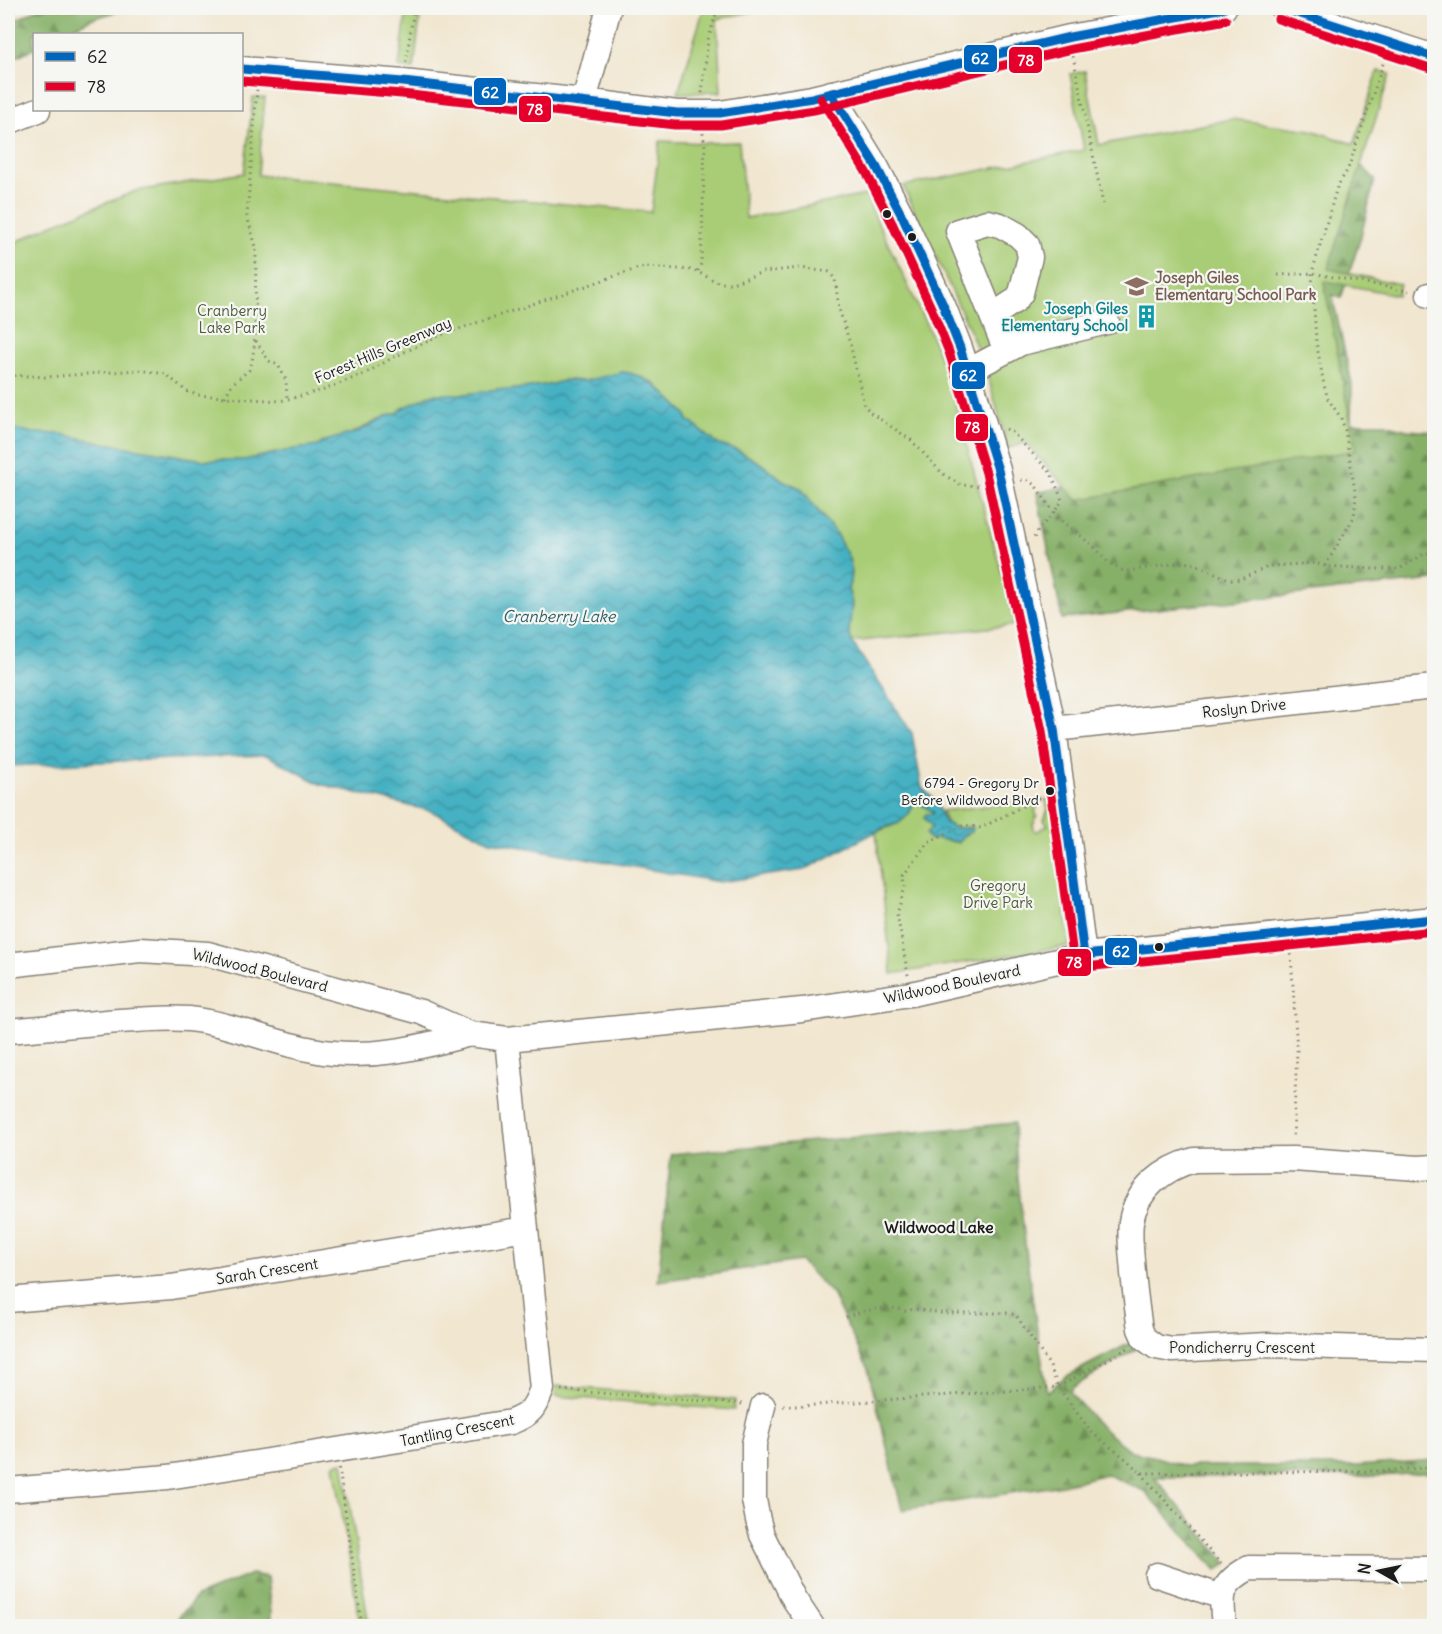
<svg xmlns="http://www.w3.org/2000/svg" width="1442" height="1634" font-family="Delius,sans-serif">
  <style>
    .forest { fill: url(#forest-firs); stroke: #516642; stroke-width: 1.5 }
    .park { fill: #a9cd76; stroke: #627449; stroke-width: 1.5 }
    .water { fill: url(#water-waves); stroke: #30666f; stroke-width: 1.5 }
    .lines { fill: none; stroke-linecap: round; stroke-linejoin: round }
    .minor-casing { stroke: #868176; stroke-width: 27 }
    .path { stroke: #868176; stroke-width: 3; stroke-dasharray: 1.5 4.5; stroke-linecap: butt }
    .minor { stroke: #fff; stroke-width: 24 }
    .bus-1-casing { stroke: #f6f6f2; stroke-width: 14 }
    .bus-2-casing { stroke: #f6f6f2; stroke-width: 14 }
    .bus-1 { stroke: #0065bd; stroke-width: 9 }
    .bus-2 { stroke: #e4002b; stroke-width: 9 }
    .bus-dot { fill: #1c1c1c; stroke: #f6f6f2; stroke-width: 2 }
    .labels { text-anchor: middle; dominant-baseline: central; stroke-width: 4.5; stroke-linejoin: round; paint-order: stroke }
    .bus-label { font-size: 14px; fill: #1c1c1c; stroke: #f6f6f2; text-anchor: end }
    .education-label { font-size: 15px; font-weight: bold; fill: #785e54; stroke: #f6f6f2; text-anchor: start }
    .culture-label { font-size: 15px; font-weight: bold; fill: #0d838f; stroke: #f6f6f2; text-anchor: end }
    .park-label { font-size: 15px; fill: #4d5a3c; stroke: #f6f6f2 }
    .street-label { font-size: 15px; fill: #1c1c1c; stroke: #f6f6f2 }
    .water-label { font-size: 16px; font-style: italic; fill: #2e5f67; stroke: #f6f6f2 }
    .neighbourhood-label { font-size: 16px; font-weight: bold; fill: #1c1c1c; stroke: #f6f6f2 }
    .line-badge { stroke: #f6f6f2; stroke-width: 2 }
    .badge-label { font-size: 16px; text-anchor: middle; font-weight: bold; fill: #fff }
  </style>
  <defs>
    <pattern id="forest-firs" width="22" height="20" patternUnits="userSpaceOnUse" patternTransform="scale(1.5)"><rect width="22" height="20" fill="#86b067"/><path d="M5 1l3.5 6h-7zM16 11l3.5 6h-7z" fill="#6d8e54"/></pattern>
    <pattern id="water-waves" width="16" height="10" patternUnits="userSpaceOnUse" patternTransform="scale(1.5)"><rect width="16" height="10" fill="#45b1c2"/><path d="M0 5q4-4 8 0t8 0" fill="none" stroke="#398f9d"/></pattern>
  </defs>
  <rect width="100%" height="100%" fill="#f6f6f2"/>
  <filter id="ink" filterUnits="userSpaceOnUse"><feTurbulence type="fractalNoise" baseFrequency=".0167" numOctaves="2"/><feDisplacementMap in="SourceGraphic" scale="12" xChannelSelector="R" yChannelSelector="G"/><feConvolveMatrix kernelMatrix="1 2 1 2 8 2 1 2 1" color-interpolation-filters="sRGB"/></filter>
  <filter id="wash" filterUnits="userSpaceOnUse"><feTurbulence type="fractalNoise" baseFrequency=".008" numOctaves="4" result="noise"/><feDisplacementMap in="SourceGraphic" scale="24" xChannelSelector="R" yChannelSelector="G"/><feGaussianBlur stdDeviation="1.35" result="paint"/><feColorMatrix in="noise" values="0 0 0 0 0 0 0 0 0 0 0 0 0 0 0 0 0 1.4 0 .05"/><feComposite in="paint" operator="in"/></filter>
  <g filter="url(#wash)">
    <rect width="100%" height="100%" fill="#f1e6cf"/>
    <path class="forest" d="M39,8H130L91,19L60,34H34V48L8,61V24Z
      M1346,151L1375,179L1360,240L1341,298L1332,295L1352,384L1351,423H1382L1407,430L1434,432V580L1062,619L1037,493L1209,452L1296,325Z
      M1014,1123C1019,1213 1032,1302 1047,1392L1065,1377L1132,1342L1138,1348L1072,1388L1070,1393L1103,1429L1132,1452L1156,1457L1185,1466H1356L1434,1460V1472L1381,1476L1154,1477L1227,1563L1217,1570L1144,1491L1106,1474L1062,1485L902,1510L868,1369L832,1294L800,1261L658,1281L671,1154Z
      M251,1574L267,1577L271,1612V1626H173V1624L196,1597Z"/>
    <path class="park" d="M407,8H421L414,69L399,67Z
      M704,8H770L717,19L721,92L678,93Z
      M1085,71L1099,145L1232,119L1311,130L1354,144L1378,71L1390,74L1328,269L1400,284L1397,295L1325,281L1324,283L1356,450L1077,500L1026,443L1008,448L990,384L970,330L903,186L1084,150L1070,74Z
      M253,97L265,98L258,175L651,212L660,141L705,143L739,142L746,218L865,195L928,328L948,377L1016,625L851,642L849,631L852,603L848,589L850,583L851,568L849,558L836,534L801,488L784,481L760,463L737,450L719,445L688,420L685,413L653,382L623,372L585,381L565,380L553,384L509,390L498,389L468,394L429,395L398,413L387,416L344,437L325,441L316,447L295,449L244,460H204L109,444L60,434L34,433L8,428V246L51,225L136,191L244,173Z
      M1054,799L1069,946L892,974L876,832L899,823L908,815L916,801L933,812V814H928L924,817L932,827L927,832L931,840L938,839L959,843L962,836L972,831L971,827C954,829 946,829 942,811L1042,800L1035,810L1037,816L1033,825L1035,831H1038L1048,825L1044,820L1048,809L1046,800Z
      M556,1386L735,1400L734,1410L555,1396Z
      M343,1462L369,1626H360L334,1464Z"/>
    <path class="water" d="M623,372C650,375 666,395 685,413L688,420L719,445L737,450L760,463L784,481L800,488L836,534L849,558L851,568L850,583L848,589L852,603L849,631L852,642L912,733L922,788L936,801L944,822L948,824L955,828H973L971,832L962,836L959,842L938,839H929L926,834L932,827L924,818L926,814H932L933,812L916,801L908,815L899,823L883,828L804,870L719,882L490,841L431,811L320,784L266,755L8,766V428L34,433L60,434L109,444L204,460H244L295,449L318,446L325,441L357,432L387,416L398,413L401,409L433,394H468L498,389L509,390L553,384L565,380L585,381Z"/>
  </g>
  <g filter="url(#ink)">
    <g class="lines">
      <defs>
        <path id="minor" d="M1282,8L1434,57
          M242,69L403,82L584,101L677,113H720L812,98L1070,37L1224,8
          M831,93L876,166L903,218L943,305L960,348L975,394L998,470L1054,729L1084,955
          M584,101L609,8
          M8,122L38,110
          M1429,295L1434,296
          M992,316L1016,300L1021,293L1030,257L1027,244L1018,235L1000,225L987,222L958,231L1006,351
          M968,371L1021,343L1107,322
          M1054,729L1434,687
          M8,965L140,950L208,954L421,1012L470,1034L507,1039L802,1010L911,994L1084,955L1434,919
          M8,1031C41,1028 74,1025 107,1022C134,1020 162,1017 189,1019C230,1023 272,1043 313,1050C366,1061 418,1048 470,1034
          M1434,1167L1418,1168L1293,1159L1194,1160C1165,1168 1136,1189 1131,1222C1129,1238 1132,1257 1133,1273C1135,1292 1137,1310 1140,1329L1144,1338L1156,1347L1172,1350L1268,1345L1434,1350
          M8,1300L171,1287L526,1229
          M763,1406L754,1444V1500L758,1520L762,1535L794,1599L812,1626
          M8,1490L168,1477L511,1422C531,1414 534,1409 542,1389L507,1039
          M1157,1575L1222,1597
          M1224,1626C1221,1595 1219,1584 1249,1568L1434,1569"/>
      </defs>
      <use href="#minor" class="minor-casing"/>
      <path class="path" d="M1073,56L1103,204
        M406,62L414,8
        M702,93L708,40L718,8
        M698,271L701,264L705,146L703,133
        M1278,275L1312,273L1409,291
        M256,341L269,361L278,365L286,380L287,398
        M8,375L46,377L139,370L166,374L186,391L197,395L280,401L324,390L366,373L392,358L441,335L636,269L645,267L694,270L715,281L723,283H732L763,272L800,268L829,272L835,279L839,309L851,347L864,405L871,413L911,440L943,474L961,485L982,486
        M225,397L232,384L249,370L252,362L255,340L256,247L247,216L257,89
        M1006,429L1012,432L1051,473L1062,500C1055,515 1041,523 1034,538
        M1021,480H1027L1035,485L1057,517L1094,547L1108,562L1121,570L1129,571L1184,562L1195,564L1231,580L1241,579L1270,566L1315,563L1325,566L1373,569H1399L1424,554L1434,552
        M1325,566L1354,517L1356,497L1345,430L1341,418L1328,399L1324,385L1316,341L1312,273L1337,187L1348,169L1384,61
        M1291,954L1297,1051L1293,1139
        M908,975L897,914L905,887L904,875L928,842L965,825L981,828L1042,796
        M846,1317C862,1311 889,1304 905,1311L914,1309L942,1313H1008L1016,1315L1050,1366L1058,1387L1091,1432L1126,1459L1141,1473L1382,1471L1434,1467
        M561,1390L743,1404
        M783,1406H802L1058,1387L1128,1348
        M339,1468L362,1626
        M1141,1473L1221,1564"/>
      <use href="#minor" class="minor"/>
      <defs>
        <path id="bus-1" d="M1282,8L1434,57
          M242,69L403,82L677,113H720L812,98L1070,37L1224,8
          M831,93L876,166L903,218L943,305L960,348L998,470L1054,729L1084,955L1434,919"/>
        <path id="bus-2" d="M1278,19L1430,68
          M242,81L402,94L675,125H721L814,110L1072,49L1226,20
          M821,99L866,172L892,223L932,310L949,352L986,473L1042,731L1074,962L1080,966L1085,967L1434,931"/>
      </defs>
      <use href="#bus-1" class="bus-1-casing"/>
      <use href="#bus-2" class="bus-2-casing"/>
      <use href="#bus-1" class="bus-1"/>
      <use href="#bus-2" class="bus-2"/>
    </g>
  </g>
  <defs>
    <symbol id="school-bare" viewBox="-9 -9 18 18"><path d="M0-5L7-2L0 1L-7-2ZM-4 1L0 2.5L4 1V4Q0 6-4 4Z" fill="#8d6e63" stroke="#f6f6f2" stroke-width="2.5" paint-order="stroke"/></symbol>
    <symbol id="building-bare" viewBox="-9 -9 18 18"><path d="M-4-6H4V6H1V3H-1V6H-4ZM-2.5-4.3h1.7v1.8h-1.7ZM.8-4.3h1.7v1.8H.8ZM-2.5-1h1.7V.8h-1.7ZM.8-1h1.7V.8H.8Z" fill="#0f9aa8" stroke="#f6f6f2" stroke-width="2.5" paint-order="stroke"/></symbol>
  </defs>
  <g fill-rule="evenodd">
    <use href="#school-bare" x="1120" y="270" width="33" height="33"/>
    <use href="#building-bare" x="1130" y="300" width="33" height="33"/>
  </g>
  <g class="bus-dot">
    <circle cx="887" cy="214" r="5"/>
    <circle cx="912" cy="237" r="5"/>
    <circle cx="1050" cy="791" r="5"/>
    <circle cx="1159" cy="947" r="5"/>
  </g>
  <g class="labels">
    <g class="bus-label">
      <text x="1039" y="783">6794 - Gregory Dr<tspan x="1039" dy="17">Before Wildwood Blvd</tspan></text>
    </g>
    <g class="education-label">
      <text x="1155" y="277">Joseph Giles<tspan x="1155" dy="17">Elementary School Park</tspan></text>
    </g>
    <g class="culture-label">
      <text x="1128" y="308">Joseph Giles<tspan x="1128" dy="17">Elementary School</tspan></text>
    </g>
    <g class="park-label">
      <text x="232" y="310">Cranberry<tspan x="232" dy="17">Lake Park</tspan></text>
      <text x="998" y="885">Gregory<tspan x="998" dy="17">Drive Park</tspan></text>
    </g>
    <g class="street-label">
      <text transform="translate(383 350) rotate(-23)">Forest Hills Greenway</text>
      <text transform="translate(1244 708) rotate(-6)">Roslyn Drive</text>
      <text transform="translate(260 970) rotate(14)">Wildwood Boulevard</text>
      <text transform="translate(952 984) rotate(-12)">Wildwood Boulevard</text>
      <text transform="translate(267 1271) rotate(-9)">Sarah Crescent</text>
      <text x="1242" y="1347">Pondicherry Crescent</text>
      <text transform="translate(457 1430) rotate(-11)">Tantling Crescent</text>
    </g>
    <g class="water-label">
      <text x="559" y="616">Cranberry Lake</text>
    </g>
    <g class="neighbourhood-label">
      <text x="939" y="1227">Wildwood Lake</text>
    </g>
  </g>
  <g class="line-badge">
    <rect x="963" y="44" width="35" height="29" rx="6" fill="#0065bd"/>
    <rect x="1008" y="46" width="35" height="28" rx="6" fill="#e4002b"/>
    <rect x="473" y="77" width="34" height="29" rx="6" fill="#0065bd"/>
    <rect x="518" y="95" width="34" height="28" rx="6" fill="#e4002b"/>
    <rect x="951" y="361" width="35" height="29" rx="6" fill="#0065bd"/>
    <rect x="955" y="413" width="34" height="29" rx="6" fill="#e4002b"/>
    <rect x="1104" y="937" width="34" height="29" rx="6" fill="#0065bd"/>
    <rect x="1057" y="948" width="35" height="29" rx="6" fill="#e4002b"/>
  </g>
  <g class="badge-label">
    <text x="980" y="64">62</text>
    <text x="1026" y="66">78</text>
    <text x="490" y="98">62</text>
    <text x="535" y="115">78</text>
    <text x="968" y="381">62</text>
    <text x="972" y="433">78</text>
    <text x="1121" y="957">62</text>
    <text x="1074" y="968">78</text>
  </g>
  <rect width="1442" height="1634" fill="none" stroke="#f6f6f2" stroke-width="30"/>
  <rect x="33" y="33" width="210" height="78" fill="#f6f6f2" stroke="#9f9f9c" stroke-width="1.5"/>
  <rect x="45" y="52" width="30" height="9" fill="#0065bd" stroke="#9f9f9c" stroke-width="1.5"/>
  <text x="87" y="63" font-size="18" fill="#1c1c1c">62</text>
  <rect x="45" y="82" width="30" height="9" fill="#e4002b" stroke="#9f9f9c" stroke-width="1.5"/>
  <text x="87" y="93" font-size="18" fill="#1c1c1c">78</text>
  <g transform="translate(1379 1571) rotate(279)" stroke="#f6f6f2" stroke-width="4.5" paint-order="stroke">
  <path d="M0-4.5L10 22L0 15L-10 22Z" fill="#1c1c1c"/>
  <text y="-9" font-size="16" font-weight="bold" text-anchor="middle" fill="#1c1c1c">N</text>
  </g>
</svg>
